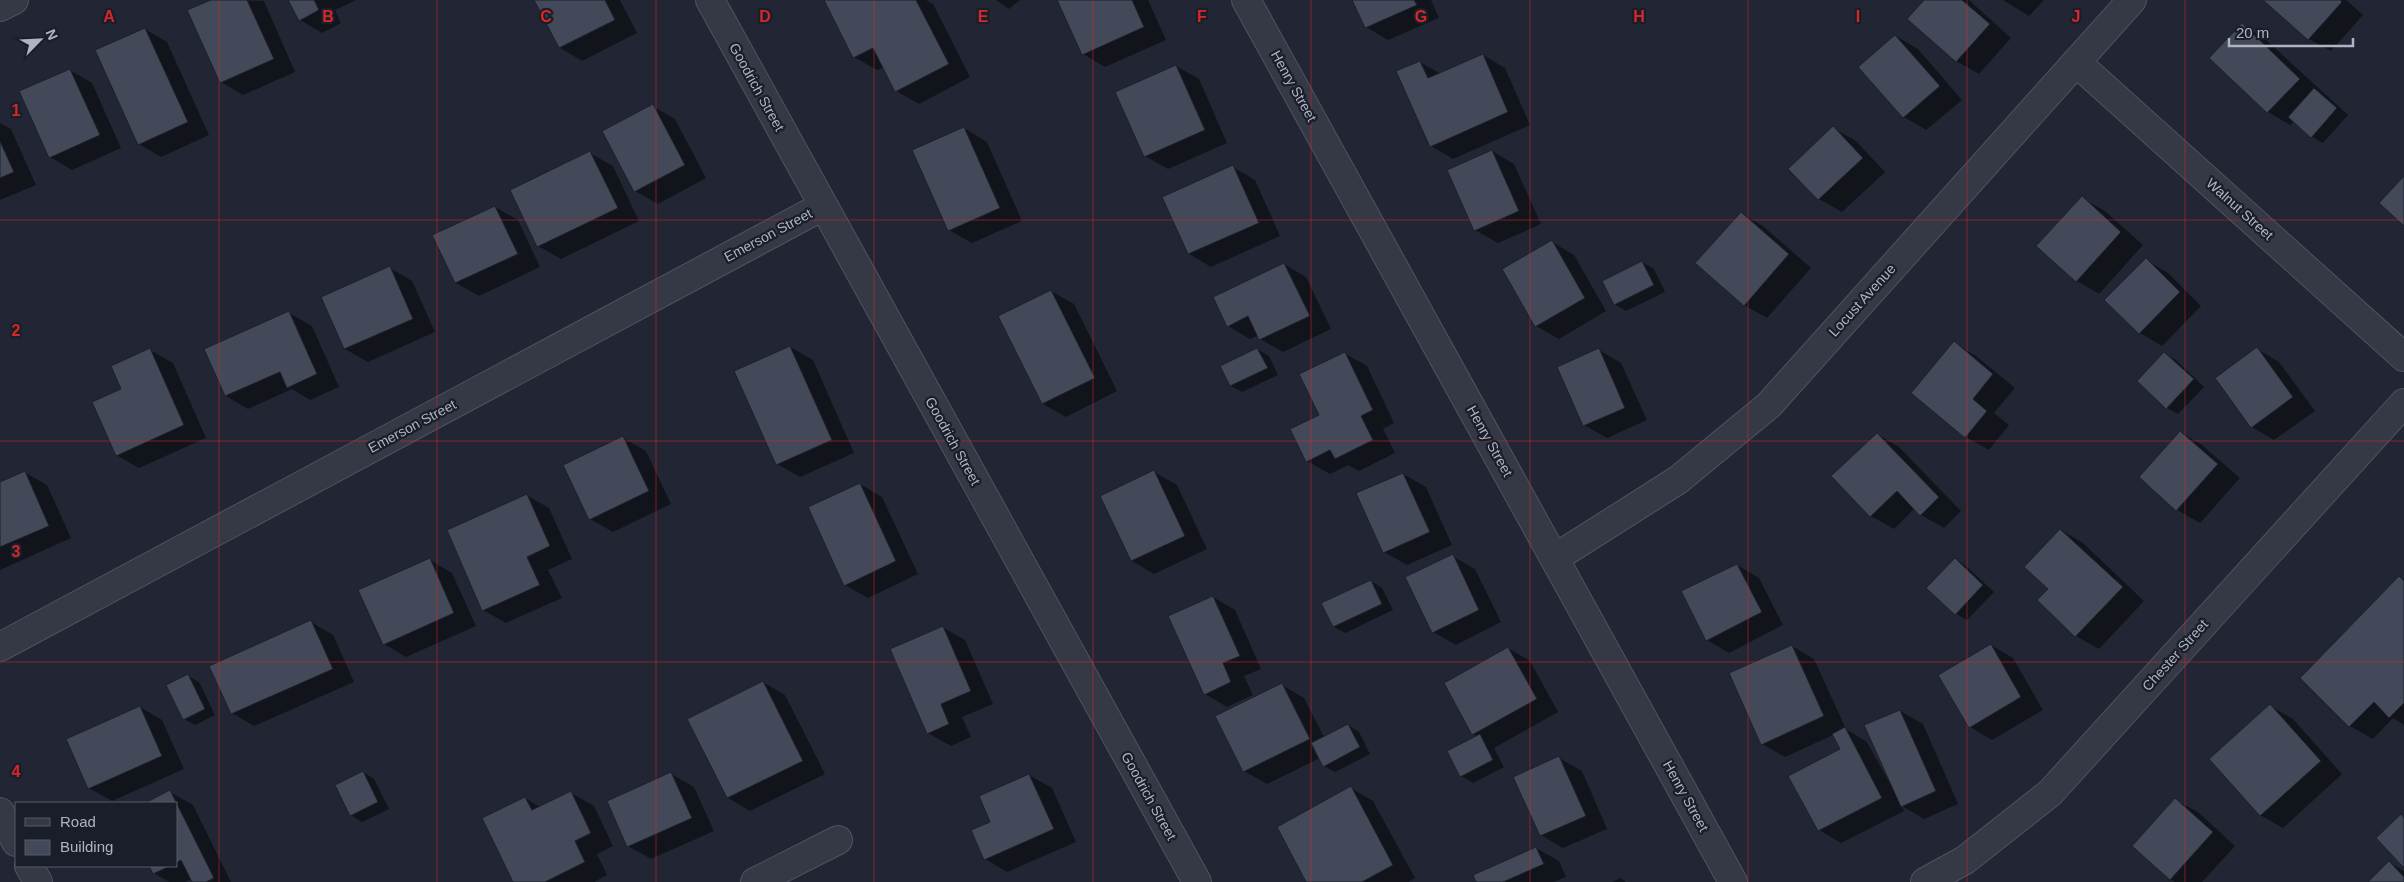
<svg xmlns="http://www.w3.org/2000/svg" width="2404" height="882" font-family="Arial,sans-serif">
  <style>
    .shadow { fill: #0007 }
    .building { fill: #434959; stroke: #1c202c }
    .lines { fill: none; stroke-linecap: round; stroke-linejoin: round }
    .minor-casing { stroke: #4f5360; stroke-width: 30 }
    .minor { stroke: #353945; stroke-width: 28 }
    .grid { fill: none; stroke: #d62828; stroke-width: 1; stroke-opacity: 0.55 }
    .labels { text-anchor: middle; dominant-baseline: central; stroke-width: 4.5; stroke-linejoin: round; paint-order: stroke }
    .street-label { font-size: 14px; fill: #afb3c2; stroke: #1a1e2a }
    .grid-label { font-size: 16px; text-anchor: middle; font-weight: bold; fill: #d62828; stroke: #1a1e2a; stroke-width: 4.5; stroke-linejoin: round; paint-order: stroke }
  </style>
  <rect width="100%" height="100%" fill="#222634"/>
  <path class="shadow" d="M214,0L264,1L295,72L243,95L221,82Z
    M290,0H356L335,10L341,23L322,33L300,20Z
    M536,0H620L637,33L582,61L560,48Z
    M825,0H926L933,4L970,77L919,104L896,91L884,67L877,70L854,57Z
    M996,0H1020L1009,9Z
    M1059,0H1148L1166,40L1105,67L1083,54Z
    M1354,0H1431L1439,18L1388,40L1366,27Z
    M1926,0H1969L2011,38L1979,74L1956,61Z
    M2003,0H2044L2029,16Z
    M2265,0H2346L2363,15L2331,51L2309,39Z
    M2242,25L2264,38L2348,115L2323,143L2312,137L2295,121L2290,125L2268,112L2211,58Z
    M145,29L167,42L209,135L161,157L139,144Z
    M1896,36L1918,49L1962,100L1926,130L1904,117L1860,67Z
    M1483,55L1505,68L1530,125L1453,159L1431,146L1420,62L1441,74Z
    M1176,66L1199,79L1227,143L1168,169L1145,156Z
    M70,70L92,83L121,148L72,170L50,157Z
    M652,106L675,119L706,178L658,204L635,191Z
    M0,123L11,129L36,185L0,200Z
    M964,128L987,142L1022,221L972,243L949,230Z
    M1833,128L1856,141L1885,172L1842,212L1819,199L1790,169Z
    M1492,151L1514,164L1541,224L1498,243L1475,230Z
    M590,153L613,166L639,221L561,259L538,246Z
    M1233,167L1255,180L1280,236L1211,267L1189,254Z
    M2082,198L2105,211L2143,245L2099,294L2077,281Z
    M495,207L518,220L540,267L479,296L456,283L434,236Z
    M1741,213L1763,226L1811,268L1767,318L1744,305Z
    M1552,242L1574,255L1606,311L1559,339L1536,326Z
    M2146,260L2168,273L2201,306L2162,346L2140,333Z
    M1642,262L1654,269L1665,292L1626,311L1614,304Z
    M1284,264L1306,277L1331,329L1283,352L1260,339L1259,335L1250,339L1228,326Z
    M390,268L412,281L435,332L368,362L345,349L323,298Z
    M1051,291L1074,304L1117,391L1066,417L1043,404L1000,317Z
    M289,313L312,326L339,387L310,400L292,389L248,409L226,396Z
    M1954,343L1976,356L2015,388L1994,413L2009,425L1989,450L1966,437L1913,393Z
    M790,347L813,360L854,453L800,477L777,464Z
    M1257,349L1269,356L1278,375L1242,392L1231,386Z
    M2257,349L2279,362L2315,411L2274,440L2252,427Z
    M150,350L173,363L206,438L139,468L116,455Z
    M1599,350L1621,363L1647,420L1607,438L1584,425Z
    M1344,353L1367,366L1394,423L1383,429L1395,453L1359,471L1348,465L1330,474L1307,461L1321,416Z
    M2164,354L2176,360L2204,387L2178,414L2167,408Z
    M2180,432L2202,445L2240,478L2200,523L2177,510L2141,477Z
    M1877,434L1899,447L1961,511L1944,528L1921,515L1915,508L1894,529L1871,516Z
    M623,438L646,451L671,504L613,532L590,519Z
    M24,472L47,485L71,538L0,570V483Z
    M1154,472L1177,485L1207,549L1154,574L1132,561Z
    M1403,474L1426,487L1452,545L1407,565L1384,552Z
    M860,484L882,497L918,574L868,598L845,585Z
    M526,495L549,508L572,559L548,570L562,598L506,623L483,610Z
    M2061,530L2083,543L2144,601L2099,649L2076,636L2049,589Z
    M1452,556L1475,569L1501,622L1456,645L1433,632Z
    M1955,559L1966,566L1994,592L1967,620L1956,614Z
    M430,560L452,573L476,626L406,657L384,644Z
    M1737,565L1759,578L1783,625L1729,653L1707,640Z
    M2399,578L2404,580V725L2393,718L2373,739L2350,726L2301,678Z
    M1371,581L1382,588L1393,610L1345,633L1334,627Z
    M1213,597L1235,610L1261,669L1244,676L1253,695L1227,707L1205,694Z
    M311,622L333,635L354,682L254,726L232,713Z
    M942,627L965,640L993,704L962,717L971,737L951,746L928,733Z
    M1991,645L2013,658L2043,710L1992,740L1970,727Z
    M1792,646L1814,659L1846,729L1867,742L1888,780L1900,711L1923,724L1958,804L1924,819L1902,806L1904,811L1841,843L1819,830L1841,750L1833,735L1785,757L1762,744Z
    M1508,648L1530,661L1558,712L1494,748L1504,767L1473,783L1461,776L1449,752L1478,737L1473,734Z
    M188,676L199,682L215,715L195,725L184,719Z
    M763,682L785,695L825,774L750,811L728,798Z
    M1282,685L1304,698L1324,737L1348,725L1359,732L1370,754L1335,772L1324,766L1320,758L1267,784L1244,771L1217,717Z
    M2270,706L2293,719L2342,774L2283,828L2260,815Z
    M140,707L162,720L184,769L112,801L89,788Z
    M1559,758L1582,771L1607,829L1563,848L1541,835Z
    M363,772L374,779L389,809L362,822L351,815Z
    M671,774L694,787L714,831L651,859L628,846Z
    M1029,775L1052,788L1076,842L1007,872L985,859L992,822Z
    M1351,788L1373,801L1415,878L1408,882H1307Z
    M170,792L193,805L231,882H193L191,879L185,882H169L154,873L150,866H176V803H147Z
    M571,793L594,806L613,846L597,854L607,875L594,882H514L525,798L540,807Z
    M2175,800L2198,812L2235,846L2202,882H2175L2170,879Z
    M1536,848L1559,861L1566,877L1553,882H1478Z
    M2390,863L2404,871V882H2369Z
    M1620,878L1626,882H1612Z"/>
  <path class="building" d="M211,0H247L274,59L220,83L187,10Z
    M288,0H314L319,10L299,21Z
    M534,0H605L615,20L559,48Z
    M824,0H916L949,64L895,92L873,48L853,58Z
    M1057,0H1132L1144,27L1082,55Z
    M1352,0H1414L1417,5L1365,28Z
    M1924,0H1962L1990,24L1956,62L1907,19Z
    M2263,0H2340L2342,2L2308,40Z
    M2242,23L2300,79L2267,113L2209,58Z
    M145,28L188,122L138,145L95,50Z
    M1895,35L1940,86L1903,118L1858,67Z
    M1483,54L1508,112L1430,147L1396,71L1420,61L1428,78Z
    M1176,65L1205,130L1144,157L1115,92Z
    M70,69L100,135L49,158L19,91Z
    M2314,88L2337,108L2311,138L2288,117Z
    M653,104L685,165L634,192L602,131Z
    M1833,126L1863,158L1818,200L1788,169Z
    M964,127L1000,208L948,231L912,150Z
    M0,141L14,172L0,178Z
    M1492,150L1519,211L1474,231L1447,170Z
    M590,151L618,208L537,247L510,190Z
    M1233,165L1259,223L1188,254L1162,197Z
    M2404,176V226L2379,203Z
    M2082,196L2121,232L2076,282L2036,246Z
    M495,206L518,254L455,283L432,235Z
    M1741,212L1789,254L1744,306L1695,263Z
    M1552,240L1585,298L1535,327L1502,269Z
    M2146,258L2180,292L2139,334L2104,300Z
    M1642,261L1654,285L1614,305L1602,281Z
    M1284,263L1310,316L1259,340L1248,316L1227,327L1213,297Z
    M390,266L413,319L344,349L321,297Z
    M1051,290L1095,378L1042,404L998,316Z
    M289,311L317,374L287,388L280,372L225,396L204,349Z
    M1954,341L1993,374L1973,399L1987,411L1965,438L1911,393Z
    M790,346L832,440L776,465L734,371Z
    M2257,347L2293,397L2251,428L2215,378Z
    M150,348L184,425L116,456L92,402L121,389L111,366Z
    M1257,348L1268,368L1230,386L1220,366Z
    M1599,348L1625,408L1583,426L1557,367Z
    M1345,352L1373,410L1361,416L1373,440L1335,459L1330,450L1306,462L1290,429L1319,415L1299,374Z
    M2164,352L2194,379L2166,409L2137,381Z
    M2180,431L2218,464L2176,511L2139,477Z
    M1877,433L1939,497L1920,516L1897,491L1870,517L1831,476Z
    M623,436L649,491L589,520L563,465Z
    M1154,470L1185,536L1131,561L1100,496Z
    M25,471L49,526L0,547V482Z
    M1403,473L1430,532L1383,553L1356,493Z
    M860,483L896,561L844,586L808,507Z
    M527,494L550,546L527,557L540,585L482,611L447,530Z
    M2060,529L2123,587L2075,637L2037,600L2048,589L2024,567Z
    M1453,554L1479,610L1432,633L1405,577Z
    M430,558L454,613L383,645L358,590Z
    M1955,558L1983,585L1955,615L1926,588Z
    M1737,564L1762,612L1706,641L1681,591Z
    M2399,576L2404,581V703L2389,718L2374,702L2349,727L2300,678Z
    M1371,580L1382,604L1333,627L1321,603Z
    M1213,596L1240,656L1223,663L1231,682L1204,695L1168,616Z
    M311,620L333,669L231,714L209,666Z
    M943,626L971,691L941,704L949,724L927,734L890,649Z
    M1991,644L2021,697L1969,728L1938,675Z
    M1792,645L1824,716L1761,745L1729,673Z
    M1508,647L1537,699L1472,735L1444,683Z
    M188,674L205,709L183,720L166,685Z
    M763,681L803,761L727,798L687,719Z
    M1282,683L1310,739L1243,772L1215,716Z
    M2270,704L2321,761L2260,816L2209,759Z
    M140,706L162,756L88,789L66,739Z
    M1900,710L1936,791L1901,807L1864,725Z
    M1348,724L1360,747L1323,767L1311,743Z
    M1845,727L1882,798L1818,831L1788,776L1840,749L1832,734Z
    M1480,734L1493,760L1460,777L1447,751Z
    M1559,756L1586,816L1540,836L1513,777Z
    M363,771L378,802L350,816L335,785Z
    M671,772L692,818L627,847L607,801Z
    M1029,774L1054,829L984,860L971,830L990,822L979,796Z
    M1351,786L1393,865L1362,882H1306L1277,827Z
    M170,790L214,878L206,882H192L181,860L176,863V803H145Z
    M571,791L591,833L575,841L585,862L545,882H513L482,818L525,797L532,810Z
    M2175,798L2213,832L2170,880L2132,846Z
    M2401,814L2404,818V868L2376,838Z
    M1536,847L1544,864L1503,882H1476L1473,875Z
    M2389,861L2404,877V882H2368Z
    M149,866H170L153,874Z"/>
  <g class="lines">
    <defs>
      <path id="minor" d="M710,0L1197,882
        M1246,0L1733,882
        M0,7L14,0
        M2076,62L2404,357
        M1555,558L1678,480L1769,405L2132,0
        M0,647L823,206
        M0,812L16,842
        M29,866L38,882
        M755,882L838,840
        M1925,882L1965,860L2050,793L2404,403"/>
    </defs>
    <use href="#minor" class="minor-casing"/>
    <use href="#minor" class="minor"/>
  </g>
  <path class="grid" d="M219,0V882M437,0V882M656,0V882M874,0V882M1093,0V882M1311,0V882M1530,0V882M1748,0V882M1967,0V882M2185,0V882M0,220H2404M0,441H2404M0,662H2404"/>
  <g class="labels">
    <g class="street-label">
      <text transform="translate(1294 86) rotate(61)">Henry Street</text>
      <text transform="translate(757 87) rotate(61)">Goodrich Street</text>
      <text transform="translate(2240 209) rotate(42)">Walnut Street</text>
      <text transform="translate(768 235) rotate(-28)">Emerson Street</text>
      <text transform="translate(1862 300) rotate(-48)">Locust Avenue</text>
      <text transform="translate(412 426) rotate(-28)">Emerson Street</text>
      <text transform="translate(953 441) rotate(61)">Goodrich Street</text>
      <text transform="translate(1490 441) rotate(61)">Henry Street</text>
      <text transform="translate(2175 655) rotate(-48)">Chester Street</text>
      <text transform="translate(1149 796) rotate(61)">Goodrich Street</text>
      <text transform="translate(1686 796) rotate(61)">Henry Street</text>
    </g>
  </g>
  <g class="grid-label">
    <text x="109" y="22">A</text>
    <text x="328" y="22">B</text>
    <text x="546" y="22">C</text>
    <text x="765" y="22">D</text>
    <text x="983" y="22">E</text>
    <text x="1202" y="22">F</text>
    <text x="1421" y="22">G</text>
    <text x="1639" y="22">H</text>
    <text x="1858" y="22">I</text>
    <text x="2076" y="22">J</text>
    <text x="16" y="116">1</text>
    <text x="16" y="336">2</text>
    <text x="16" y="557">3</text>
    <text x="16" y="777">4</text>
  </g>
  <rect x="15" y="802" width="162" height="65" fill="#1a1e2a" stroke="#565a67"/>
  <rect x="25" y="818" width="25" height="8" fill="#353945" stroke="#565a67"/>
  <text x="60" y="827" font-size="15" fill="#afb3c2">Road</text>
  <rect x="25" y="840" width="25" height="15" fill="#434959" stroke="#565a67"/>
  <text x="60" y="852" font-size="15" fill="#afb3c2">Building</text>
  <g transform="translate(40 40) rotate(66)" stroke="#1a1e2a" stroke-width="4" paint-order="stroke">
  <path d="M0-4L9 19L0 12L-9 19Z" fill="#afb3c2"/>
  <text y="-8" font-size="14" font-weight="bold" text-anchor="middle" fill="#afb3c2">N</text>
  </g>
  <path d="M2229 38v8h124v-8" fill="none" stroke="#afb3c2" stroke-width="2.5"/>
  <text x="2236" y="38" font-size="15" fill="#afb3c2" stroke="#1a1e2a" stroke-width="4" paint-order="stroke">20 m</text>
</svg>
